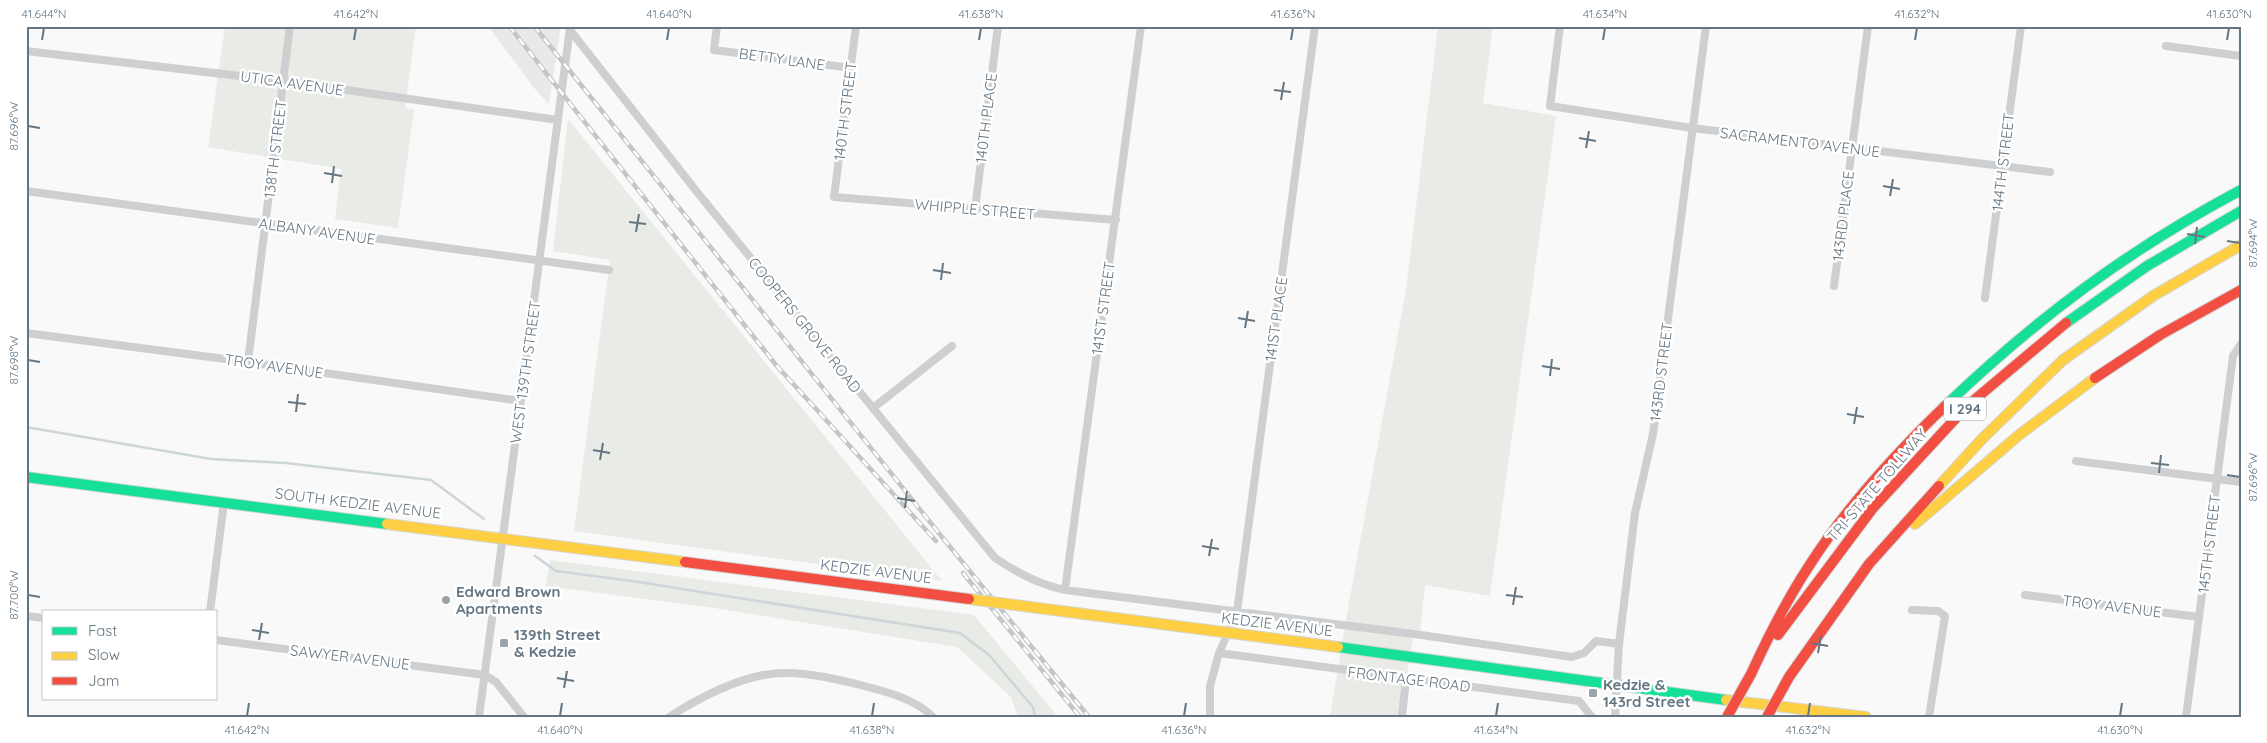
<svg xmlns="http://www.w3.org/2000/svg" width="2267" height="743" font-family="Quicksand,sans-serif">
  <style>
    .built { fill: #e8e9e9 }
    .green { fill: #e8ebe6 }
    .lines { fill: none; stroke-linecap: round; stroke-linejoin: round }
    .stream { stroke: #ced6d9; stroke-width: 2.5 }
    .fast-casing { stroke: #d5d6d7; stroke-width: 12 }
    .slow-casing { stroke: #d5d6d7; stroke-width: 12 }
    .jam-casing { stroke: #d5d6d7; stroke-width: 12 }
    .street { stroke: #cecfd0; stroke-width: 8 }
    .fast { stroke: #16e098; stroke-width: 10 }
    .slow { stroke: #ffcf43; stroke-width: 10 }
    .jam { stroke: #f24e42; stroke-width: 10 }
    .rail-casing { stroke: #c3c5c6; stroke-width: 4.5 }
    .rail { stroke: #fff; stroke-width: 2.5; stroke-dasharray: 8; stroke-linecap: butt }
    .slow-bridge-casing { stroke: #d5d6d7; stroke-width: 12; stroke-linecap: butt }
    .jam-bridge-casing { stroke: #d5d6d7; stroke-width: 12; stroke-linecap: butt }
    .slow-bridge { stroke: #ffcf43; stroke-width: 10 }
    .jam-bridge { stroke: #f24e42; stroke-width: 10 }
    .ticks { fill: none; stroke: #657683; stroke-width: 2 }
    .poi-dot { fill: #99a4ac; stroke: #fff; stroke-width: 2 }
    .labels { text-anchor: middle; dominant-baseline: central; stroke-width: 5; stroke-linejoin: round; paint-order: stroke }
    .shield { fill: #fff; stroke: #939fa8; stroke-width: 1 }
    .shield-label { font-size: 14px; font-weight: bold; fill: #657683 }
    .street-label { font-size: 15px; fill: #657683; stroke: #fff }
    .poi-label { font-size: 15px; font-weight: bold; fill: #657683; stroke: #fff; text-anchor: start }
    .neatline { fill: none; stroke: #657683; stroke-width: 2 }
    .ticks-label { font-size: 12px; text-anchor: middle; fill: #657683 }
  </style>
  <rect width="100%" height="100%" fill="#f9f9f9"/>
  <path class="built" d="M488,26H561L549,104L534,88Z"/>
  <path class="green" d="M225,26H416L405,108L414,110L398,228L335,219L341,169L208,147Z
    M1438,26H1493L1483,103L1556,116L1490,596L1425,585L1420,635L1414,634L1399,717H1330L1345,625L1406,290Z
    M568,119L942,581L574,531L610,260L553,251Z
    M550,560L974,615L1058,717H1018L1011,697L957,647L714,608L546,586Z"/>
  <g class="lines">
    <path class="stream" d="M26,427L211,459L286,463L431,480L484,519
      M535,556L556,571L632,581L960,633L989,655L1033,707L1035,717"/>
    <defs>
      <path id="fast" d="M2066,323L2147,266L2241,211
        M1945,406C2037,318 2128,250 2241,190
        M26,477L387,524
        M1338,647L1726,700"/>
      <path id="slow" d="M1939,486L1982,439L2063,360L2153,296L2241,245
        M387,524L685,562
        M1915,524L2019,435L2095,378
        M1726,700L1866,717"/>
      <path id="jam" d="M2095,378L2160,335L2241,290
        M1778,635L1873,508L1967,406L2066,323
        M1751,674C1768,637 1786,601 1809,566C1846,508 1895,454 1945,406
        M1789,677L1869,564L1939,486"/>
    </defs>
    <use href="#fast" class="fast-casing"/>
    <use href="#slow" class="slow-casing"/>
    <use href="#jam" class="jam-casing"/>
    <path class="street" d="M717,26L714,50L851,68
      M856,26L834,197L1116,220
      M1560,26L1550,106L1692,128L2050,172
      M570,30L697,192L995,558C1018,573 1038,584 1065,590L1414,634L1572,657L1584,653L1596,641L1619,644
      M2166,46L2241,56
      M26,51L283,81L558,120
      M26,191L609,270
      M975,209L998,26
      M1834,286L1868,26
      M1985,298L2021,26
      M26,333L248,362L521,401
      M248,362L290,26
      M873,408L952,346
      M2076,461L2241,482
      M1065,590L1141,26
      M2025,595L2199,617
      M1912,610L1938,611L1945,616L1929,717
      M210,612L224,502
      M26,616L44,618
      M216,640L485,675L496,682L524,717
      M1219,653L1579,701L1592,717
      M479,717L570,28
      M669,717C702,696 750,671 790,673C817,674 842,680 868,687C891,693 916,700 933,717
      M1210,717V686L1219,653L1237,612L1315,26
      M1402,717L1406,679
      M1615,717L1619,644L1635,513L1653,434L1706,26
      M2186,717L2233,356L2241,344"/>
    <use href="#fast" class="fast"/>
    <use href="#slow" class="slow"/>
    <use href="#jam" class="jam"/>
    <defs>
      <path id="rail" d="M509,26L776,365L936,541
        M534,26L942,537L1089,717
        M963,573L1080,717"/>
    </defs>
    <use href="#rail" class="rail-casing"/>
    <use href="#rail" class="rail"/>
    <defs>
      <path id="slow-bridge" d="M969,599L1338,647"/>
      <path id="jam-bridge" d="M685,562L969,599
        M1727,717L1751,674
        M1767,717L1789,677"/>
    </defs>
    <use href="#slow-bridge" class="slow-bridge-casing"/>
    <use href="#jam-bridge" class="jam-bridge-casing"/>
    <use href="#slow-bridge" class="slow-bridge"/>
    <use href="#jam-bridge" class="jam-bridge"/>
  </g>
  <path class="ticks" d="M42,40L44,28M354,40L356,28M667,40L669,28M979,40L981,28M1291,40L1293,28M1603,40L1605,28M1915,40L1917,28M2227,40L2229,28M1274,90L1291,92M1281,100L1284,82M28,126L40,128M1579,138L1596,141M1586,148L1589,131M324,173L342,176M332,183L334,166M1883,186L1900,189M1890,196L1893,179M629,222L646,224M636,232L639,214M2187,234L2205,237M2227,241L2240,243M2195,244L2197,227M933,270L951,273M941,280L943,263M1238,318L1255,321M1245,328L1248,311M28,360L40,362M1542,366L1560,369M1550,376L1552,359M288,402L306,404M296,412L298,394M1847,414L1864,417M1854,424L1857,407M593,450L610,453M600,460L603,443M2151,463L2169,465M2159,473L2161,455M2227,475L2240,477M897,498L915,501M905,508L907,491M1202,546L1219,549M1209,556L1212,539M28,595L40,597M1506,595L1523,597M1513,605L1516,587M252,630L269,633M259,640L262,623M1811,643L1828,646M1818,653L1821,636M557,678L574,681M564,688L567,671M247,716L249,703M560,716L562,703M872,716L874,703M1184,716L1186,703M1496,716L1498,703M1808,716L1810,703M2120,716L2122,703"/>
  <g class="poi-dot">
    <circle cx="446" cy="600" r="5"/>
    <rect x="499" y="638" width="10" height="10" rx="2.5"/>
    <rect x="1588" y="688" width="10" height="10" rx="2.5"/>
  </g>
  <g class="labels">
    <rect class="shield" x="1944" y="397.5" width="42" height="23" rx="4"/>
    <g class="shield-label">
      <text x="1965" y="409">I 294</text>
    </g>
    <g class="street-label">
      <text transform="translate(782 59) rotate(8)">BETTY LANE</text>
      <text transform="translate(292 83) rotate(8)">UTICA AVENUE</text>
      <text transform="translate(845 111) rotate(-83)">140TH STREET</text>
      <text transform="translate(986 118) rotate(-83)">140TH PLACE</text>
      <text transform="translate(1800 142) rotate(7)">SACRAMENTO AVENUE</text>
      <text transform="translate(275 149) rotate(-83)">138TH STREET</text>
      <text transform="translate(2003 162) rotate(-83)">144TH STREET</text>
      <text transform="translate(975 209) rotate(5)">WHIPPLE STREET</text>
      <text transform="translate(1843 216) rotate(-83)">143RD PLACE</text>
      <text transform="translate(317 231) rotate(8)">ALBANY AVENUE</text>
      <text transform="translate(1103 308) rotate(-82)">141ST STREET</text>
      <text transform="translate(1276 319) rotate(-82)">141ST PLACE</text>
      <text transform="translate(805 325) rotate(51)">COOPERS GROVE ROAD</text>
      <text transform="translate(274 366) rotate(8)">TROY AVENUE</text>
      <text transform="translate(525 372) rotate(-82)">WEST 139TH STREET</text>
      <text transform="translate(1661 372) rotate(-83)">143RD STREET</text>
      <text transform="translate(1877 485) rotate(-49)">TRI-STATE TOLLWAY</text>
      <text transform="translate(358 503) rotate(7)">SOUTH KEDZIE AVENUE</text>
      <text transform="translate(2209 544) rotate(-83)">145TH STREET</text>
      <text transform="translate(876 571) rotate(7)">KEDZIE AVENUE</text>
      <text transform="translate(2112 606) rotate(7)">TROY AVENUE</text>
      <text transform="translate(1277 624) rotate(7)">KEDZIE AVENUE</text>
      <text transform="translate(350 657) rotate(7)">SAWYER AVENUE</text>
      <text transform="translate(1409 679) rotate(7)">FRONTAGE ROAD</text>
    </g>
    <g class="poi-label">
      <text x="456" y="591">Edward Brown<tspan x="456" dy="17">Apartments</tspan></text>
      <text x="514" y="634">139th Street<tspan x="514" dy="17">&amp; Kedzie</tspan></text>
      <text x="1603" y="684">Kedzie &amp;<tspan x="1603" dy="17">143rd Street</tspan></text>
    </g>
  </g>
  <rect width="2267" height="743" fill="none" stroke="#ffffff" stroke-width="55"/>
  <rect x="42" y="610" width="175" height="90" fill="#ffffff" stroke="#c1c8cd"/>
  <rect x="52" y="627" width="25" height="8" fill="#16e098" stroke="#c1c8cd"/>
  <text x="88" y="636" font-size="15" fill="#657683">Fast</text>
  <rect x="52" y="652" width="25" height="8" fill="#ffcf43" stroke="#c1c8cd"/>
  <text x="88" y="660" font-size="15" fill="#657683">Slow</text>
  <rect x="52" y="677" width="25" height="8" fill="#f24e42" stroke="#c1c8cd"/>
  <text x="88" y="686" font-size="15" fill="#657683">Jam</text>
  <rect x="28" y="28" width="2212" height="688" class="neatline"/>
  <g class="ticks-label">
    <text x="44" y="18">41.644°N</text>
    <text x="356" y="18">41.642°N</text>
    <text x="669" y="18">41.640°N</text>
    <text x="981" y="18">41.638°N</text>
    <text x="1293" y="18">41.636°N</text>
    <text x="1605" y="18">41.634°N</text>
    <text x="1917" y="18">41.632°N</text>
    <text x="2229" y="18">41.630°N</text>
    <text transform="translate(14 126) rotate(-90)" y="4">87.696°W</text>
    <text transform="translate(2253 243) rotate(-90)" y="4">87.694°W</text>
    <text transform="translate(14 360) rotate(-90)" y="4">87.698°W</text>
    <text transform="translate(2253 477) rotate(-90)" y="4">87.696°W</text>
    <text transform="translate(14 595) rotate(-90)" y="4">87.700°W</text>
    <text x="247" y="734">41.642°N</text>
    <text x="560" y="734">41.640°N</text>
    <text x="872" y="734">41.638°N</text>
    <text x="1184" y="734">41.636°N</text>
    <text x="1496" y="734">41.634°N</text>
    <text x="1808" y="734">41.632°N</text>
    <text x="2120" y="734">41.630°N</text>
  </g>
</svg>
